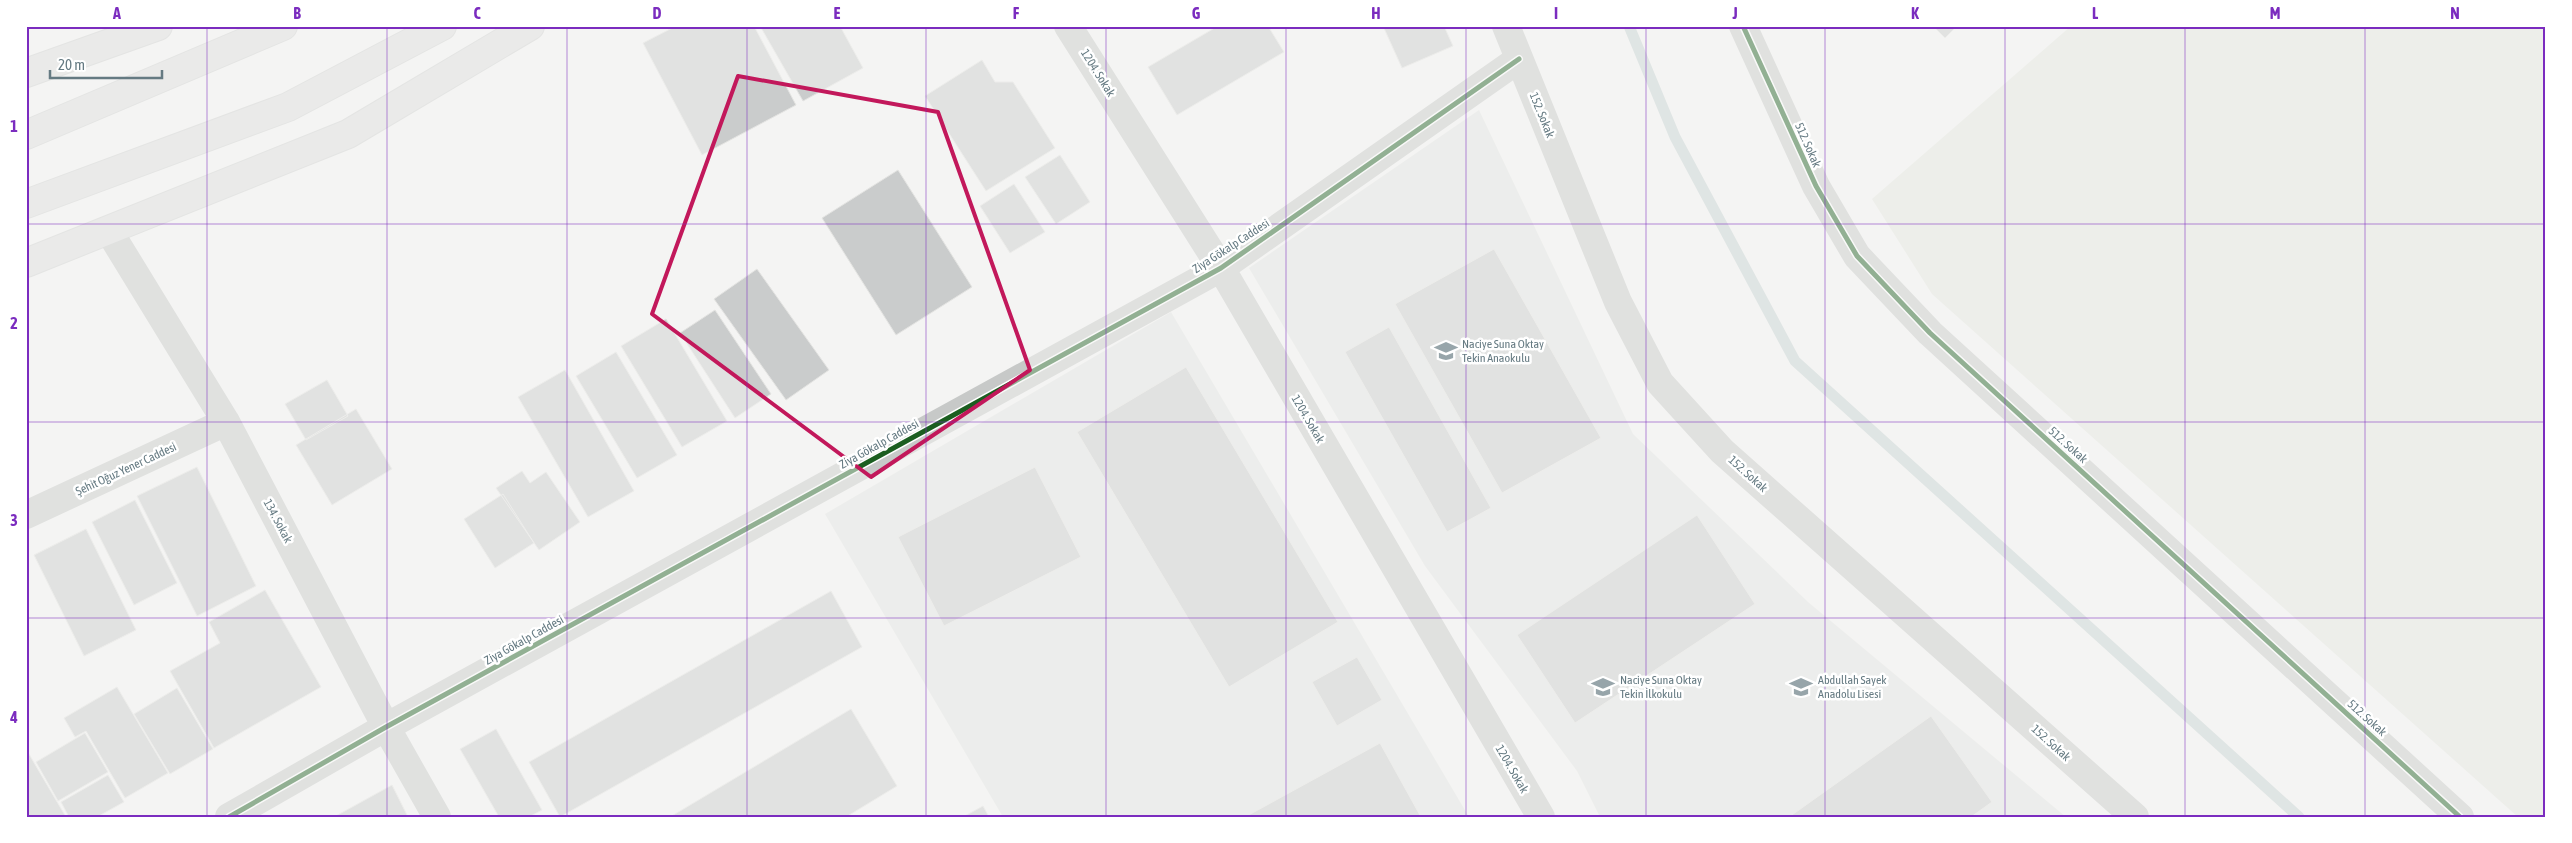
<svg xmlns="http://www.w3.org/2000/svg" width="2572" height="843" font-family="'Asap Condensed',sans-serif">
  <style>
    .built { fill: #e3e5e4 }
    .green { fill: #e4e6e0 }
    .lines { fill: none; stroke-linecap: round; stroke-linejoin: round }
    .stream { stroke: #c6d2d3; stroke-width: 11 }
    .building { fill: #cacccc; stroke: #e4e4e2 }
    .highway-casing { stroke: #d0d1d1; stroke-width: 30 }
    .minor { stroke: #c7c9c8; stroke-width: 28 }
    .highway { stroke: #dddede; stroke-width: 28 }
    .cycleway-casing { stroke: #fff; stroke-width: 8 }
    .cycleway { stroke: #1b5e20; stroke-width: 5 }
    .marked { fill: none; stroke: #c2185b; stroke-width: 4; stroke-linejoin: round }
    .grid { fill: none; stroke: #7b2cbf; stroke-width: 1; stroke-opacity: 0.55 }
    .labels { text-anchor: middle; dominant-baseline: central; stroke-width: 5; stroke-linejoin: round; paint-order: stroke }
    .street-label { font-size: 12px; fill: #657a82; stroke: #fff }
    .poi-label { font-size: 12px; fill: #657a82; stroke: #fff; text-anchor: start }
    .neatline { fill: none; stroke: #7b2cbf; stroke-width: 2 }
    .grid-label { font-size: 16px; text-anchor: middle; font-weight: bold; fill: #7b2cbf }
  </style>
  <rect width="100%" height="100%" fill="#f4f4f3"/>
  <path class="built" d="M1479,110L1633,434L1808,602L2066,817H1600L1577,771L1425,566L1249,268Z
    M1171,312L1469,817H1003L825,514Z"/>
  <path class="green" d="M2071,26H2546V817H2518L1932,294L1872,199Z"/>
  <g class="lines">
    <path class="stream" d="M1629,26L1675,137L1795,361L2299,817"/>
  </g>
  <path class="building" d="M676,26H754L796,105L702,155L643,43Z
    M760,26H840L863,68L803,101Z
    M1218,26H1268L1284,52L1177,115L1148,67Z
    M1383,26H1444L1453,46L1402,68Z
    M1933,26H1957L1945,38Z
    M982,60L995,82H1013L1055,148L986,191L925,96Z
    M1060,155L1090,202L1056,224L1025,177Z
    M898,170L972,287L896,335L822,218Z
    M1014,184L1045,232L1010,253L980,206Z
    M1494,249L1601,438L1502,493L1395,304Z
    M757,269L829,370L786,400L714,299Z
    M715,310L771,394L735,418L680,333Z
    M666,319L727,421L682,447L621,346Z
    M1389,327L1491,508L1447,532L1345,352Z
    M616,352L677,455L637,478L576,376Z
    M1186,367L1338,622L1229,687L1077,432Z
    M565,370L634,491L588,517L518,397Z
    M327,380L348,416L306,440L285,404Z
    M356,409L392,469L332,505L296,445Z
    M197,467L256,586L197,616L137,496Z
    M1035,467L1081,557L944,626L898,537Z
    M522,471L530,483L546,472L580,522L539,550L496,488Z
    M503,494L534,543L495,568L464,519Z
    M135,500L177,583L134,605L92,522Z
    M1697,515L1755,604L1575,723L1517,635Z
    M86,529L136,630L84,656L34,555Z
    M265,590L321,687L214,748L170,671L220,643L209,622Z
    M831,591L862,647L560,817L529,762Z
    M1357,657L1382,700L1337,726L1312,682Z
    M117,687L168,773L125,798L86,731L75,737L64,718Z
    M177,688L213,749L170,774L134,714Z
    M851,709L897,786L846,817H670Z
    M1931,716L1992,802L1971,817H1789Z
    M496,729L542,810L529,817H499L460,749Z
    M85,733L108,772L58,801L36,762Z
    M1380,743L1421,817H1245Z
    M26,749L66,817H26Z
    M108,775L124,802L97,817H69L61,802Z
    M392,785L408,817H334Z
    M983,806L989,817H963Z"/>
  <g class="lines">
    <defs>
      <path id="highway" d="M26,73L158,26
        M26,135L283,26
        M26,204L288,107L442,26
        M26,263L348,134L530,26"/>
    </defs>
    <use href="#highway" class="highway-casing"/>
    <path class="minor" d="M1068,26L1221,268L1541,817
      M1506,26L1618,302L1660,383L1722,451L2135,817
      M1743,26L1816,186L1857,256L1930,333L2460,817
      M109,231L226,422L386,727L437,817
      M26,515L226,422
      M229,817L386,727L1221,268L1519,59"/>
    <use href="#highway" class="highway"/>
    <defs>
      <path id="cycleway" d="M1743,26L1816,186L1857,256L1930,333L2460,817
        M229,817L386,727L1221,268L1519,59"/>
    </defs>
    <use href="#cycleway" class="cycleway-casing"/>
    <use href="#cycleway" class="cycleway"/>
  </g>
  <path d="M0 0H2572V843H0ZM738,76L938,112L1030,370L871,477L652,314Z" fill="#f4f4f3" fill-opacity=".55" fill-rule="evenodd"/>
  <path class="marked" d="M738,76L938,112L1030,370L871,477L652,314Z"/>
  <path class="grid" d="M207,26V817M387,26V817M567,26V817M747,26V817M926,26V817M1106,26V817M1286,26V817M1466,26V817M1646,26V817M1825,26V817M2005,26V817M2185,26V817M2365,26V817M26,224H2546M26,422H2546M26,618H2546"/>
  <defs>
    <symbol id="school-bare" viewBox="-9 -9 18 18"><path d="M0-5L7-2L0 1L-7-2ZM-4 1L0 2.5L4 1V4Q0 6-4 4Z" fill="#97a5aa" stroke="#fff" stroke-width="2.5" paint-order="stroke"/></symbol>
  </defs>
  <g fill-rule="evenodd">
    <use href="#school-bare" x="1430" y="335" width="32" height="32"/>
    <use href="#school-bare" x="1587" y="671" width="32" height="32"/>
    <use href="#school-bare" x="1785" y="671" width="32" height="32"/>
  </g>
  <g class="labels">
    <g class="street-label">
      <text transform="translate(1098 73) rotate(58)">1204. Sokak</text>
      <text transform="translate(1542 115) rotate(68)">152. Sokak</text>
      <text transform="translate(1808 145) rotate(66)">512. Sokak</text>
      <text transform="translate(1231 246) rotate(-33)">Ziya Gökalp Caddesi</text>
      <text transform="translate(1308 419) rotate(60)">1204. Sokak</text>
      <text transform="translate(879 444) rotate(-29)">Ziya Gökalp Caddesi</text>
      <text transform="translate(2068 445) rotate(42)">512. Sokak</text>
      <text transform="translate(126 469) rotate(-25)">Şehit Oğuz Yener Caddesi</text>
      <text transform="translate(1748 474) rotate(42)">152. Sokak</text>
      <text transform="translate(278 521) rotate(62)">134. Sokak</text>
      <text transform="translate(524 640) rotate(-29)">Ziya Gökalp Caddesi</text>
      <text transform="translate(2367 718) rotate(42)">512. Sokak</text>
      <text transform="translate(2051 743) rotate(42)">152. Sokak</text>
      <text transform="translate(1512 769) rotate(60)">1204. Sokak</text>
    </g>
    <g class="poi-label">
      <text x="1462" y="344">Naciye Suna Oktay<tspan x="1462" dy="14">Tekin Anaokulu</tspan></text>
      <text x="1620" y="680">Naciye Suna Oktay<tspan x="1620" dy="14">Tekin İlkokulu</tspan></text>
      <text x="1818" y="680">Abdullah Sayek<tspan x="1818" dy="14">Anadolu Lisesi</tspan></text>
    </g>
  </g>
  <rect width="2572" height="843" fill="none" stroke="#ffffff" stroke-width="55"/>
  <path d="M50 70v8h112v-8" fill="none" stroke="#657a82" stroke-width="2.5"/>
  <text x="58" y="70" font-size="15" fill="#657a82" stroke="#ffffff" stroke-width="4" paint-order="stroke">20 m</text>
  <rect x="28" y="28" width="2516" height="788" class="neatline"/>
  <g class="grid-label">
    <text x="117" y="19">A</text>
    <text x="297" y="19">B</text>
    <text x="477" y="19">C</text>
    <text x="657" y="19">D</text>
    <text x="837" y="19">E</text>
    <text x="1016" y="19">F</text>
    <text x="1196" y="19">G</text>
    <text x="1376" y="19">H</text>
    <text x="1556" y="19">I</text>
    <text x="1735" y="19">J</text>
    <text x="1915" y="19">K</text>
    <text x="2095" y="19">L</text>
    <text x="2275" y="19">M</text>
    <text x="2455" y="19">N</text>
    <text x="14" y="132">1</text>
    <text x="14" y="329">2</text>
    <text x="14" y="526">3</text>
    <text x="14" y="723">4</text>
  </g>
</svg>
